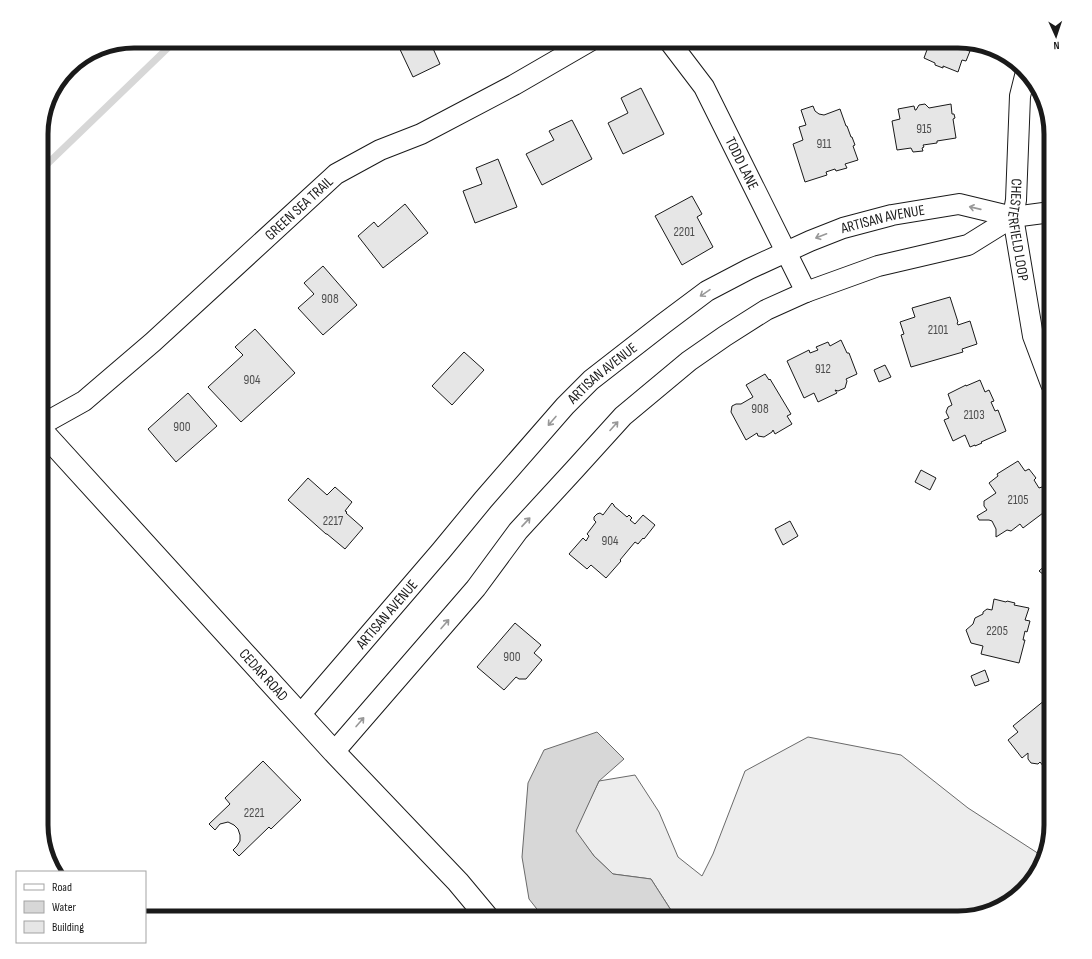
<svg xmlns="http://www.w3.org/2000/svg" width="1092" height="959" font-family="'Sofia Sans Condensed',sans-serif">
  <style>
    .built { fill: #ededed; stroke: #6a6a6a }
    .water { fill: #d7d7d7; stroke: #6a6a6a }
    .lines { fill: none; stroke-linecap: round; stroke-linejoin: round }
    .stream { stroke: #d7d7d7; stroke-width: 7 }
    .building { fill: #e6e6e6; stroke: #1a1a1a }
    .street-casing { stroke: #1a1a1a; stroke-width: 22 }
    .secondary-casing { stroke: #1a1a1a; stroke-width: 24 }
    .street { stroke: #fff; stroke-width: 20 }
    .secondary { stroke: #fff; stroke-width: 22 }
    .oneway { stroke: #989898 }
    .labels { text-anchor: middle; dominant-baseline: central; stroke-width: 3; stroke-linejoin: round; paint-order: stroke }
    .number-label { font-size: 13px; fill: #4d4d4d }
    .street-label { font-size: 15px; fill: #1a1a1a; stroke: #fff }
    .rim { fill: none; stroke: #1a1a1a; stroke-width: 5 }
  </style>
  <rect width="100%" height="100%" fill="#fff"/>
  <path class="built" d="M808,737L901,755L968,808L1036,852L1044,858V861L1024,891L994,911L958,918H676L651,879L613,874L594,856L575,831L599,781L635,775L659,812L678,857L702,876L713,854L745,771Z"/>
  <path class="water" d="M597,732L624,759L599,781L576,831L594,856L613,874L651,879L676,918H544L529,899L522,857L528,783L544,750Z"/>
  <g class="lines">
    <path class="stream" d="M41,170L175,41"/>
  </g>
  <path class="building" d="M396,41H437L431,44L440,64L413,77Z
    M732,41H775V44L733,49Z
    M923,41H958L970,43L967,50L970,51L966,61L962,60L958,72L943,66V68L935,65V63L924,58L928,47L925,46Z
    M641,88L664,134L623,154L608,123L628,113L621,98Z
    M925,104L929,108L951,104L952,114H954L955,118L953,119L956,138L937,141V143L923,145L924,147L922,148L923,151L913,152L911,148L897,150L892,121L900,119L898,109L914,106L915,110H916L919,105Z
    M813,106L815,111L819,114L824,115L840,109L846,126H847L851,137H852L855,145L853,146L858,160L845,164L847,168L836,171L835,169L826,172L827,175L805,182L793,144L803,140L799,127L806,125L801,110Z
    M572,120L592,159L542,185L526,154L554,140L549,131Z
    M498,159L517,207L475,223L463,191L482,184L476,168Z
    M692,196L702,214L697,217L713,247L682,265L655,216Z
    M405,204L428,233L383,268L358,236L374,222L378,227Z
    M323,266L357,305L323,335L298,308L314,294L304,283Z
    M950,297L958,322L957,323L958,325L970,321L977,344L962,349L963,352L911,367L901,335L904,334L900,322L915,317L912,308Z
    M255,329L295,373L241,422L208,387L243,355L235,347Z
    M841,340L847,353H849L857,374L846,379L847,381L845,388L838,391L835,390L837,393L818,402L814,393L804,398L787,361L809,350L810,353L818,350L816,347L828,342L830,346Z
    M464,352L484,370L452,405L432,386Z
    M885,365L891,377L879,382L874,370Z
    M765,374L769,380L770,379L791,414L787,416L792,424L775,434L773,430L772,432L764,437L758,436L757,433L746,440L731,412L732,406L736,404H741L753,397L746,385Z
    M980,380L985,392L989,390L994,401L991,402L995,411L998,410L1006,431L981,442L982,443L975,446V445L970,447L965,435L953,441L944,420L949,418L946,412L948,407L952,405L948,394L966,385V386Z
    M188,393L217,426L176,462L148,429Z
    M1018,461L1025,471L1029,469L1036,478L1034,480L1039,488L1042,487L1051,499V507L1023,528L1020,524L1011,531L1007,530L996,537V529L992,521L989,520H979L977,516L987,510L984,506V501L996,493L989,483L998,476L997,474Z
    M921,470L936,478L930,490L915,482Z
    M308,478L327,495L335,487L352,502L345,511L347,512L346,513L363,528L345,549L327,534H326L288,500Z
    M612,503L614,505V506L627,517L629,515L632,518L630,520L635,524L643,515L655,525L644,539L643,538L638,544L635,542L620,560L621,561L606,578L591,565L587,569L569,554L583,538L586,541L589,536L587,534L596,522L594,520V517L597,514L600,513L603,515Z
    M790,521L798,536L783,545L775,529Z
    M1051,552V584L1047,581V582L1042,577L1044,575L1039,571L1048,563L1044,559Z
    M994,599L1006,602L1007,601L1015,603L1014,605L1029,608L1025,620L1030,621L1027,632L1025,631L1023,640H1025L1019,663L981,654L983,646L971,643L966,630L973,624L975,618L983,614V612L987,609L992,610Z
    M515,623L541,645L534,653L542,660L526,679H519L516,677L504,690L477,667Z
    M985,670L989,681L975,686L971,676Z
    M1045,700L1051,706V770L1048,772L1040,762L1038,764L1031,763L1028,759V753L1022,758L1008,740L1018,732L1013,726Z
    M263,761L301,800L271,829L269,827L239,856L233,850L237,846L240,841V835L238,829L234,825L228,822L220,824L215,830L209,824L230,804L225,798Z"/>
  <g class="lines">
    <defs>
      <g id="street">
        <path id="s1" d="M669,41L704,87L806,292"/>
        <path id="s2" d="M1026,72L1020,96L1016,200L1013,217L1033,336L1051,384"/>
        <path id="s3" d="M41,425L84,401L153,342L336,174L380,150L421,134L514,85L590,41"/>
        <path id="s4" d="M300,715L441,551L483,500L565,406L591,380L663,324L707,291L749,269L810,241L843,228L892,215L959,204L1013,217L1051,212"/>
        <path d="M334,752L476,588L518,531L575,469L623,416L689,361L725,336L766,310L806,292L878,266L968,245L1013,217"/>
      </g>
      <g id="secondary">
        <path id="s5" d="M41,430L334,752L458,882L488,918"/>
      </g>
    </defs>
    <use href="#street" class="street-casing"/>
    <use href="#secondary" class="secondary-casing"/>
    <use href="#street" class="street"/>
    <use href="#secondary" class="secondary"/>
  </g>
  <defs><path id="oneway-shaft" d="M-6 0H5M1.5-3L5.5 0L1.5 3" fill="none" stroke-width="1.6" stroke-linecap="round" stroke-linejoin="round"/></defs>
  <g class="oneway">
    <use href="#oneway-shaft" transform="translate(975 208) rotate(-167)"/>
    <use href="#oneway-shaft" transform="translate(821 236) rotate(159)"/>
    <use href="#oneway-shaft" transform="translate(705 293) rotate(146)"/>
    <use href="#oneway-shaft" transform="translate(552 421) rotate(131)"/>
    <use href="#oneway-shaft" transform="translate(614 426) rotate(-48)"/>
    <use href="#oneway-shaft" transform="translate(526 522) rotate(-47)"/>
    <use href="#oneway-shaft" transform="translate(445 624) rotate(-49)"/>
    <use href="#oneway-shaft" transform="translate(360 722) rotate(-49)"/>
  </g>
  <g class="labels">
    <g class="number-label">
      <text x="924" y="129">915</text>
      <text x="824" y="144">911</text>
      <text x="684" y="232">2201</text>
      <text x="330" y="299">908</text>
      <text x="938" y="330">2101</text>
      <text x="823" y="369">912</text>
      <text x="252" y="380">904</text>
      <text x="760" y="409">908</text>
      <text x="974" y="415">2103</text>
      <text x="182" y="427">900</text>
      <text x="1018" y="500">2105</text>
      <text x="333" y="521">2217</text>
      <text x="610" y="541">904</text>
      <text x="997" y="631">2205</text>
      <text x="512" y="657">900</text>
      <text x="254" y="813">2221</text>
    </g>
    <g class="street-label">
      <text stroke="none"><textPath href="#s1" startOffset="143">TODD LANE</textPath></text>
      <text stroke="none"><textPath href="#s3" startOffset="338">GREEN SEA TRAIL</textPath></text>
      <text stroke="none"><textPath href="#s4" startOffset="781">ARTISAN AVENUE</textPath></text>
      <text stroke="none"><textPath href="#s2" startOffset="159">CHESTERFIELD LOOP</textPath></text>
      <text stroke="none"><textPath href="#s4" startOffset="457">ARTISAN AVENUE</textPath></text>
      <text stroke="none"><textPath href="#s4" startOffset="133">ARTISAN AVENUE</textPath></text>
      <text stroke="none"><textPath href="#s5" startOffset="331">CEDAR ROAD</textPath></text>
    </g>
  </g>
  <path d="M0 0H1092V959H0ZM134 48H958A86 86 0 0 1 1044 134V825A86 86 0 0 1 958 911H134A86 86 0 0 1 48 825V134A86 86 0 0 1 134 48Z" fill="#fff" fill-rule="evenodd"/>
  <path class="rim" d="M134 48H958A86 86 0 0 1 1044 134V825A86 86 0 0 1 958 911H134A86 86 0 0 1 48 825V134A86 86 0 0 1 134 48Z"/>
  <rect x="16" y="871" width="130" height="72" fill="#ffffff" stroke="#a3a3a3"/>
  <rect x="24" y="884" width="20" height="6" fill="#ffffff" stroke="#a3a3a3"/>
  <text x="52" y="891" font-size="12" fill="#1a1a1a">Road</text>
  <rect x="24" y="901" width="20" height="12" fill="#d7d7d7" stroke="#a3a3a3"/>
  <text x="52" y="911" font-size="12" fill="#1a1a1a">Water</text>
  <rect x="24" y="921" width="20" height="12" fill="#e6e6e6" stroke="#a3a3a3"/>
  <text x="52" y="931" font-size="12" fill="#1a1a1a">Building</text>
  <g transform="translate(1056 36) rotate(177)" stroke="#ffffff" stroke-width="3" paint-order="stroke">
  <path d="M0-3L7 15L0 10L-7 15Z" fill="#1a1a1a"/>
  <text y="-6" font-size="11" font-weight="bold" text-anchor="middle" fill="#1a1a1a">N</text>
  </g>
</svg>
